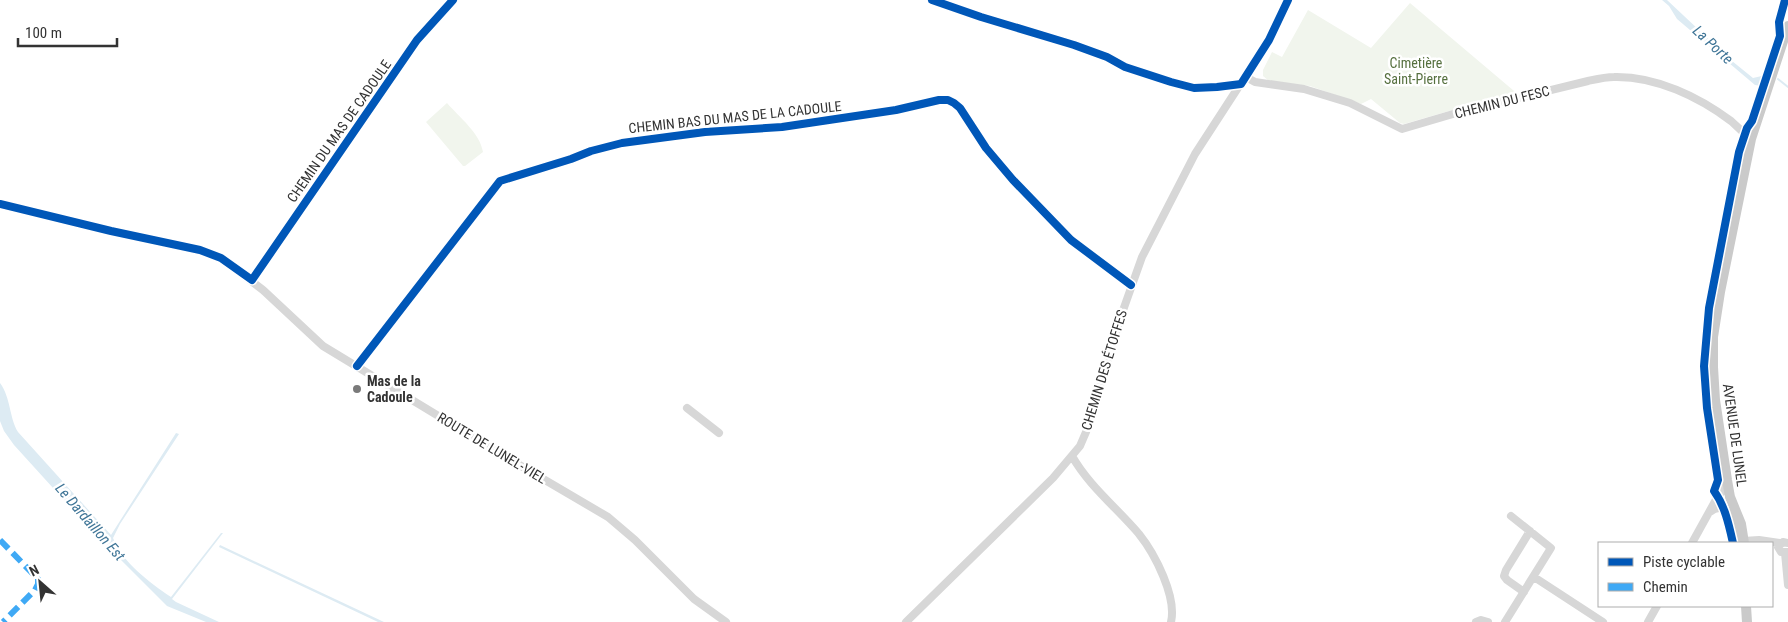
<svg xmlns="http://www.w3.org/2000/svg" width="1788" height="622" font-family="'Roboto Condensed',sans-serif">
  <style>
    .green { fill: #f1f5ed }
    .water { fill: #ddebf3 }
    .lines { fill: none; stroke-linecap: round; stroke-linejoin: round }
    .stream { stroke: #ddebf3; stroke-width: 2 }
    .minor { stroke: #d7d7d7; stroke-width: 8 }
    .major { stroke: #cacaca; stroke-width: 10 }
    .quiet { stroke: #3fa9f5; stroke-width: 6; stroke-dasharray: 12 6; stroke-linecap: butt }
    .cycleway-casing { stroke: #fff; stroke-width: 11 }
    .cycleway { stroke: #0057b8; stroke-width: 8 }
    .poi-dot { fill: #7a7a7a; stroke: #fff; stroke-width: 2 }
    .labels { text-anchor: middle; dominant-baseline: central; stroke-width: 5; stroke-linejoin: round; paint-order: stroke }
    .park-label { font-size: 14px; fill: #56703f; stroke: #fff }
    .street-label { font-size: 14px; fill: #333; stroke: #fff }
    .poi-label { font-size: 14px; font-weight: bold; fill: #333; stroke: #fff; text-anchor: start }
    .water-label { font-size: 15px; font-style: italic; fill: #3f7597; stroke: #fff }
  </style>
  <rect width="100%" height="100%" fill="#fff"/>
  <path class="green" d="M1410,3L1520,96L1449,111L1404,124L1400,123L1371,99L1361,104L1310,86L1269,81L1263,76V70L1272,52L1282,57L1308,10L1371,48Z
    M447,103C459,117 480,133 483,152L465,166H463L426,122Z"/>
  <path class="water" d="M1662,0H1667L1732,61L1753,78L1766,75L1762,86L1755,85L1677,19L1669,6Z
    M0,383C11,398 9,417 18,432L111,535L176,433L179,434L120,524L113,538C123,563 149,582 171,597L221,533H223L172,599L176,602L219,622H206L167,606L93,532L14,445L4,431L0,421Z
    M220,545L384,622H378L219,547Z"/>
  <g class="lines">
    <path class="stream" d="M1778,79L1788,87"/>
    <path class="minor" d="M1246,77L1255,82L1304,89L1350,103L1402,129L1453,114L1588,81C1597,79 1605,77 1614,77C1656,76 1699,97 1731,121C1738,127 1744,134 1751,139
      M0,204L111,231L200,250L221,258L263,290L323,346L516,463L608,517L635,540L694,599L726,622
      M252,280L417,40L453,0
      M357,366L500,181L571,159L591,151L622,143L705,132L782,127L896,110L939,100H948L954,103L960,108L986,148L1013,180L1071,240L1131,285
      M687,408L719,433
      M1072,456C1089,486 1117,508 1139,534C1155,554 1177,597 1171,622
      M1710,512C1720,504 1727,509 1732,519
      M1743,541L1759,540L1780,543
      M1692,543L1718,496L1722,492L1727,480
      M1788,543L1783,542L1778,547L1781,552H1788
      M1785,553L1788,585
      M1534,577L1603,622
      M1524,592L1507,580L1504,576L1506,570L1530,531
      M906,622L1053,478L1080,446L1086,432L1121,316L1142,257L1195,154L1269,40L1288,0
      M1476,622L1481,620L1488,622
      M1505,622L1551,548L1511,516
      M1648,622L1657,606"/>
    <path class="major" d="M1732,513L1737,543
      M1744,543L1741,524L1730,497L1727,480L1715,400L1713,367V337L1720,292L1751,139L1788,26
      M1746,606L1747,622"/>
    <path class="quiet" d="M0,540L38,579V584L35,590L3,622"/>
    <defs>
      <path id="cycleway" d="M932,0L981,17L1074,45L1107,57L1125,67L1171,82L1194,88L1217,87L1241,84L1269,40L1288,0
        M0,204L111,231L200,250L221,258L252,280L417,40L453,0
        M357,366L500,181L571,159L591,151L622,143L705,132L782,127L896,110L939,100H948L954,103L960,108L986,148L1013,180L1071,240L1131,285
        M1733,543C1729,525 1725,506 1714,491L1718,480L1707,408L1704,366L1709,308L1739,152L1747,128L1752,121L1780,36L1779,22L1785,0"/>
    </defs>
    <use href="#cycleway" class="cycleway-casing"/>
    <use href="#cycleway" class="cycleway"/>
  </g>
  <circle class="poi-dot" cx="357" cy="389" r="5"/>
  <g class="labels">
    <g class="park-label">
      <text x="1416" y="63">Cimetière<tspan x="1416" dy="16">Saint-Pierre</tspan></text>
    </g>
    <g class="street-label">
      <text transform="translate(1502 102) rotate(-14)">CHEMIN DU FESC</text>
      <text transform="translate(735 117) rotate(-6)">CHEMIN BAS DU MAS DE LA CADOULE</text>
      <text transform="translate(339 131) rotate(-55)">CHEMIN DU MAS DE CADOULE</text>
      <text transform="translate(1104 370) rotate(-73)">CHEMIN DES ÉTOFFES</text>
      <text transform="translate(1735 435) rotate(82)">AVENUE DE LUNEL</text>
      <text transform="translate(492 448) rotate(31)">ROUTE DE LUNEL-VIEL</text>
    </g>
    <g class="poi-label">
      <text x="367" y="381">Mas de la<tspan x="367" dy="16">Cadoule</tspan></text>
    </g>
    <g class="water-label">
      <text transform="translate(1713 45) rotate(43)">La Porte</text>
      <text transform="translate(90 522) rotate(49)">Le Dardaillon Est</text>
    </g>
  </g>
  <rect x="1598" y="542" width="175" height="65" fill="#ffffff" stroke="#adadad"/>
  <rect x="1608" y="558" width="25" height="8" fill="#0057b8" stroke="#adadad"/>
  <text x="1643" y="567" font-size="15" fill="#333333">Piste cyclable</text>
  <rect x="1608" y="583" width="25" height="8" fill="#3fa9f5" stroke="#adadad"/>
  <text x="1643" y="592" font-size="15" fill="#333333">Chemin</text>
  <g transform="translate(40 582) rotate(333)" stroke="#ffffff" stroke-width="4" paint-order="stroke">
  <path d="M0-4L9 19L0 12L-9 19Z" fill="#333333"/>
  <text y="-8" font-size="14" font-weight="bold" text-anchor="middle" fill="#333333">N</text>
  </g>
  <path d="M18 38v8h99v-8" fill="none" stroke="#333333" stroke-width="2.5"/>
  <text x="25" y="38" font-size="15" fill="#333333" stroke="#ffffff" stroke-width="4" paint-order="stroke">100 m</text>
</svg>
